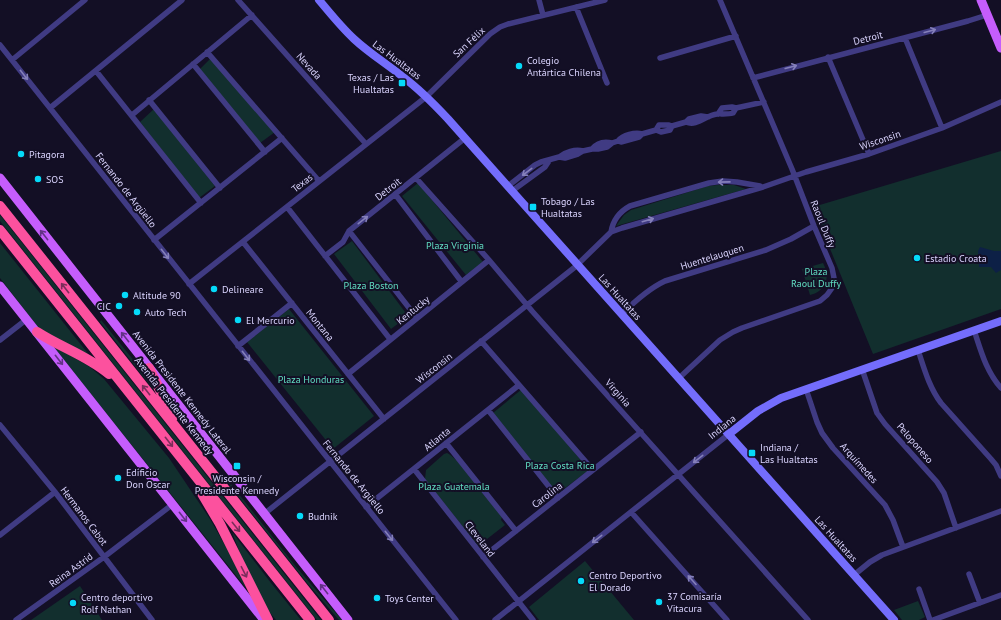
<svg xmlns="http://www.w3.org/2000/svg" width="1001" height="620" font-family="'PT Sans',sans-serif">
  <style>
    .green { fill: #122f2e }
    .water { fill: #0d2046 }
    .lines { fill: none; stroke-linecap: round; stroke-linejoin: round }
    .street { stroke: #403b83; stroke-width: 5.5 }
    .secondary { stroke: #746dfc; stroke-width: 8 }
    .primary { stroke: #c55dfc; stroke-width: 9 }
    .highway { stroke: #fc519e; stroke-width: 10 }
    .oneway { stroke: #8580ba }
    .oneway2 { stroke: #633286 }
    .oneway3 { stroke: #7c2d5b }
    .poi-dot { fill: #05daf9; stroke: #130f25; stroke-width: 1.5 }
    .labels { text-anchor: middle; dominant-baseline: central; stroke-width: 4; stroke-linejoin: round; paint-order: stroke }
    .street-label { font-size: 10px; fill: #dad4fe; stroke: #130f25 }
    .poi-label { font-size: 10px; fill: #dad4fe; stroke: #130f25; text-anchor: start }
    .park-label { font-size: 10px; fill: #61ddc2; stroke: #130f25 }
  </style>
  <rect width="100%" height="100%" fill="#130f25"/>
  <path class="green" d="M211,58L275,132L260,143L200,69Z
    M154,109L215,186L199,198L140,122Z
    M1001,151V309L873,354L813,207Z
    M418,183L483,262L466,275L402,196Z
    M718,185H734L746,189L616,226L624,215L631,210L708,186Z
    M0,215L321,620H317L0,221Z
    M352,241L408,316L391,329L334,254Z
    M0,243L90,356L52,337L38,327L0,278Z
    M823,263C828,272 829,284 819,291C817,293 813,294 810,295L802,269Z
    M289,309L374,416L333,449L247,342Z
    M101,320L148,378L154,390L100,322Z
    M51,344L90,367L104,379L169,458L210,519L226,547L240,574L246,588Z
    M522,389L589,470L557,494L493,413Z
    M447,453C458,457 492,505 502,517L501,520L505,525L478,546L425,479L426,470L444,454Z
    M231,484L297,568L342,620H339L307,583L230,486Z
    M232,532L271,583L301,620H276L267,609L249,577Z
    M585,561L634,620H539L529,607Z
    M80,586L102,620H31Z
    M918,601L925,617L919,620H902L894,610Z"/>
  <path class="water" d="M980,247L994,251H1001V270L996,273L991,267H979L978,251Z"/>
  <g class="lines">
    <path class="street" d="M238,0L366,144
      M539,0L543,15
      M576,7L607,83
      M905,38L942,128
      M0,45L456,620
      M207,52L319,181
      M828,57L869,154
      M660,58L736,36
      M12,60L85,0
      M193,64L265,152
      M96,71L201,203
      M753,78L968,21L987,15
      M149,100L220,188
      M50,108L182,0
      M718,114L722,108L732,107L736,108L764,102
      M132,115L252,15
      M686,122C697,127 706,115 717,114C720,113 720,114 723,114C727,114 730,114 733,113L736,108
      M656,130L659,125H669L672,126
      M618,141C623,135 635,132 642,134
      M592,149C597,143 604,141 612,143
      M559,157C565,152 575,149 583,151
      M416,178L489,260L532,311L808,620
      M508,186L535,165L541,162L559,157L565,158L578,154L583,151L592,149H598L607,147L612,143L618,141L621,142L639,137L642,134L656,130L661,132L670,130L672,126L686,122L689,119L701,116L708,117
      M512,191L545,167L549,161
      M395,194L461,281
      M287,207L390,339
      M349,231L417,318
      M611,232C613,220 619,212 630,206L709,183L723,181L737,182L760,186
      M154,240L282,138
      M243,242L384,419
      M325,256L343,242L349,231L465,138
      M189,284L426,97L490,34L500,27L508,24L605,0
      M622,314C635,301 648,289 665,281L766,250L791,239L814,226
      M974,330C981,351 986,371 1001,388
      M0,340L27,319
      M481,341L593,470
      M238,346L292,303
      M918,350C924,368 929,387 941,403L991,459L996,465L1001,476
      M862,369L877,413L885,424L937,482L944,493L956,528
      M348,374L489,260
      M679,378L720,340L733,332L742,328L820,301L827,295L832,288L834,278L832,268L814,226L792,169L720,0
      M806,389L817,422L822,433L833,448L885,505L893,520L903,547
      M488,410L558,498
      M0,425L55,492L152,620
      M446,443L516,531
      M414,469L533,620
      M366,507L519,385
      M631,512L727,620
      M264,514L575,267L611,232L622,228L763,187L806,172L869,154L942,128L1001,102
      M0,535L55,492
      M483,557L641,432
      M969,574L980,603
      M854,575L870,562L882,555L1001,511
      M919,589L930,620
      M16,620L104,557L173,504
      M495,620L729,434
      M933,620L1001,595"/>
    <path class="secondary" d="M319,0C330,13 341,27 354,39C369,53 387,64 403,77C419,89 434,104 448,119L894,620
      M729,434L758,411L781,398L1001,321"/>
    <path class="primary" d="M981,0L1001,48
      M0,178L348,620
      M0,286L264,620"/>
    <path class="highway" d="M0,206L329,620
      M0,230L310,620
      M37,332C60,347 88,356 109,374
      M149,368L173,417
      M201,492L220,524L268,620"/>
  </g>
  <defs><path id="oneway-shaft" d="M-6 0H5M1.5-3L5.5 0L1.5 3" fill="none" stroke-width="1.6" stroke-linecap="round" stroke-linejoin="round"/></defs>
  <g class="oneway">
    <use href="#oneway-shaft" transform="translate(930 31) rotate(-15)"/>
    <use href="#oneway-shaft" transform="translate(791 67) rotate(-15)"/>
    <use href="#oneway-shaft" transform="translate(24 75) rotate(52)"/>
    <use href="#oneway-shaft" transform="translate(527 172) rotate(143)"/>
    <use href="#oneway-shaft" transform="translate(724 182) rotate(179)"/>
    <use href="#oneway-shaft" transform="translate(363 220) rotate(-38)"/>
    <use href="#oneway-shaft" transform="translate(648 220) rotate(-16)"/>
    <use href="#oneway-shaft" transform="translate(165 254) rotate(52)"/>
    <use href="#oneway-shaft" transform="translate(246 356) rotate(52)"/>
    <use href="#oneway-shaft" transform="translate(698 459) rotate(142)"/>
    <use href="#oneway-shaft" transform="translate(389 536) rotate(51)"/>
    <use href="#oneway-shaft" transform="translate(597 539) rotate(142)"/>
    <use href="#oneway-shaft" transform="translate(692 580) rotate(-132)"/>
  </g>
  <g class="oneway2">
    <use href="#oneway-shaft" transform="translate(44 235) rotate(-128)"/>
    <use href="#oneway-shaft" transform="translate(125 337) rotate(-128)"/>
    <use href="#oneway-shaft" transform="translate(59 360) rotate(52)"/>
    <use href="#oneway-shaft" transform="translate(183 517) rotate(52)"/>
    <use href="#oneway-shaft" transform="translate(324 589) rotate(-128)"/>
  </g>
  <g class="oneway3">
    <use href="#oneway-shaft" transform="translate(65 288) rotate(-128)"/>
    <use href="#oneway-shaft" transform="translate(146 390) rotate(-128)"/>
    <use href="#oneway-shaft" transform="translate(169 442) rotate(52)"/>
    <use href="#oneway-shaft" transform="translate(236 527) rotate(51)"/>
    <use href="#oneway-shaft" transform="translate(244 572) rotate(63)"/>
  </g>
  <g class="poi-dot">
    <circle cx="519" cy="66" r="4"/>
    <rect x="398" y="79" width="8" height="8" rx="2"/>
    <circle cx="21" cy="154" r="4"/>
    <circle cx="38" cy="179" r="4"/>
    <rect x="529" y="203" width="8" height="8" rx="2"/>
    <circle cx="917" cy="258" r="4"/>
    <circle cx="214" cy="289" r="4"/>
    <circle cx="125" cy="295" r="4"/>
    <circle cx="119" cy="306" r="4"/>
    <circle cx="137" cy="312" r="4"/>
    <circle cx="238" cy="320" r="4"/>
    <rect x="748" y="449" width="8" height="8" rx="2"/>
    <rect x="233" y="462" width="8" height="8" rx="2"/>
    <circle cx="118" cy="478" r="4"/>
    <circle cx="300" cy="516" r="4"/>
    <circle cx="581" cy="581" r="4"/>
    <circle cx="377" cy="598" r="4"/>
    <circle cx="659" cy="602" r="4"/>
    <circle cx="73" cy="603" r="4"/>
  </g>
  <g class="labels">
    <g class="street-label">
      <text transform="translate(868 38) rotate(-14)">Detroit</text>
      <text transform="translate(469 42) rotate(-43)">San Félix</text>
      <text transform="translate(397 60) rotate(37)">Las Hualtatas</text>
      <text transform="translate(309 66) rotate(48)">Nevada</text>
      <text transform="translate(880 140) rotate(-19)">Wisconsin</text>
      <text transform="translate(302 183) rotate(-38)">Texas</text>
      <text transform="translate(388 189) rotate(-38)">Detroit</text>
      <text transform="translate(126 190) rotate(52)">Fernando de Argüello</text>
      <text transform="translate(823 224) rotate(68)">Raoul Duffy</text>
      <text transform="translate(712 257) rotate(-17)">Huentelauquen</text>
      <text transform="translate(620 297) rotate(48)">Las Hualtatas</text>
      <text transform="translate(413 310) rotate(-39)">Kentucky</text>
      <text transform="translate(320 325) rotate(51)">Montana</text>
      <text transform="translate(434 368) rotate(-38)">Wisconsin</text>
      <text transform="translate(182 392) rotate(52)">Avenida Presidente Kennedy Lateral</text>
      <text transform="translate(618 393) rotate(48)">Virginia</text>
      <text transform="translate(174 406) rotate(52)">Avenida Presidente Kennedy</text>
      <text transform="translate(722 427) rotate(-39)">Indiana</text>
      <text transform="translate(437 439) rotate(-39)">Atlanta</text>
      <text transform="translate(915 443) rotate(49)">Peloponeso</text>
      <text transform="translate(859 463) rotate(48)">Arquímedes</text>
      <text transform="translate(354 477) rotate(51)">Fernando de Argüello</text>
      <text transform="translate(547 495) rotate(-38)">Carolina</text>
      <text transform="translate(84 516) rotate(53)">Hermanos Cabot</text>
      <text transform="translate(480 539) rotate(52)">Cleveland</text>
      <text transform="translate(836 539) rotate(48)">Las Hualtatas</text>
      <text transform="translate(71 570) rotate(-36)">Reina Astrid</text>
    </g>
    <g class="poi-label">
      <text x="527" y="60">Colegio<tspan x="527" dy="12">Antártica Chilena</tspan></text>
      <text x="394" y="77" text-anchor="end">Texas / Las<tspan x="394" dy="12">Hualtatas</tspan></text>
      <text x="29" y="154">Pitagora</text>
      <text x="46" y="179">SOS</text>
      <text x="541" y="201">Tobago / Las<tspan x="541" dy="12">Hualtatas</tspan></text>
      <text x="925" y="258">Estadio Croata</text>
      <text x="222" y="289">Delineare</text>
      <text x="133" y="295">Altitude 90</text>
      <text x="111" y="306" text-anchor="end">CIC</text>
      <text x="145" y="312">Auto Tech</text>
      <text x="246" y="320">El Mercurio</text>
      <text x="760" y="447">Indiana /<tspan x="760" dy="12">Las Hualtatas</tspan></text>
      <text x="126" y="472">Edificio<tspan x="126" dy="12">Don Oscar</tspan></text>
      <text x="237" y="478" text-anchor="middle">Wisconsin /<tspan x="237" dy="12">Presidente Kennedy</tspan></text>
      <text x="308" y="516">Budnik</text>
      <text x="589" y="575">Centro Deportivo<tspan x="589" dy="12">El Dorado</tspan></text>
      <text x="667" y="596">37 Comisaría<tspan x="667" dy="12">Vitacura</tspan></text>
      <text x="81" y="597">Centro deportivo<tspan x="81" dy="12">Rolf Nathan</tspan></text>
      <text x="385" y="598">Toys Center</text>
    </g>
    <g class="park-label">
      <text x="455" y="245">Plaza Virginia</text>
      <text x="816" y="271">Plaza<tspan x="816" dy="12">Raoul Duffy</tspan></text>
      <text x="371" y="285">Plaza Boston</text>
      <text x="311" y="379">Plaza Honduras</text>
      <text x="560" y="465">Plaza Costa Rica</text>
      <text x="454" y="486">Plaza Guatemala</text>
    </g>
  </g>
</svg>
